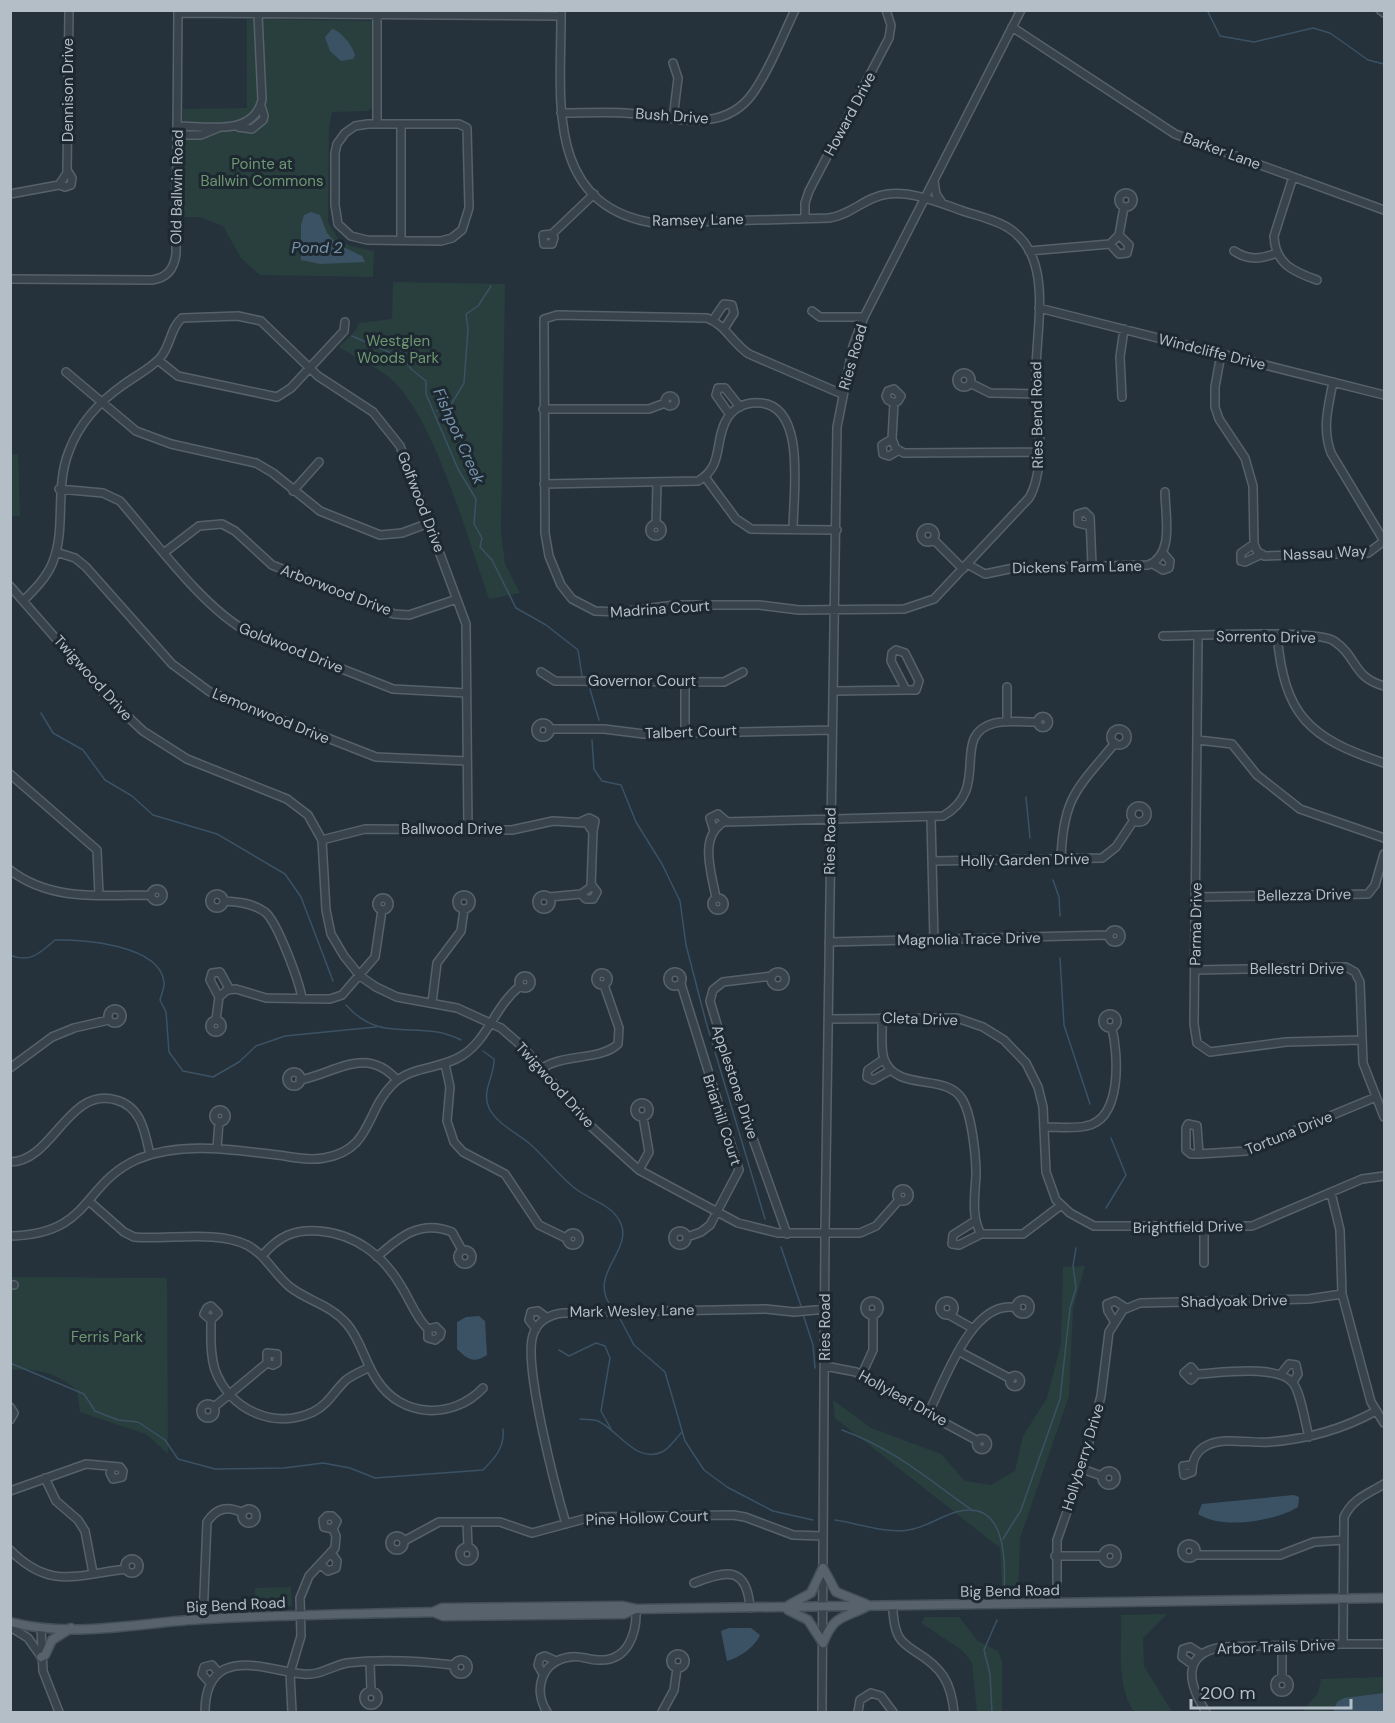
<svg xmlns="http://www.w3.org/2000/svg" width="1395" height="1723" font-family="'DM Sans',sans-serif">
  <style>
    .green { fill: #283f3e }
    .water { fill: #3b5264 }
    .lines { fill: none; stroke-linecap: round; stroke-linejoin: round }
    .stream { stroke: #3b5264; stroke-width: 1.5 }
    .minor-casing { stroke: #57616a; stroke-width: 10 }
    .major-casing { stroke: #454f58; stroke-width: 11 }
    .minor { stroke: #39434c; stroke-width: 7 }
    .major { stroke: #57626c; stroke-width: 8 }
    .labels { text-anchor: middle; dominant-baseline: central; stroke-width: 6; stroke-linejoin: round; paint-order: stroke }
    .street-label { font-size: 15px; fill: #b4bec7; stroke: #1e2831 }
    .park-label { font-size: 15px; fill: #6d9771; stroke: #1e2831 }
    .water-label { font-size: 16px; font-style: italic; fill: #7693a9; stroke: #1e2831 }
  </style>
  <rect width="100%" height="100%" fill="#25323c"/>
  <path class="green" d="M247,19L372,21L375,107L367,111L332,112L329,127L328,222L339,240L351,246L374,251L373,277L260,275L241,258L223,226L199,217H183V109L247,108Z
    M393,282L505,284L501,532L505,564L520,593L489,599C469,543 434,415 390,378C375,366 355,357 339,347L355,331L359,323L392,319Z
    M18,454L20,516H11V455Z
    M1085,1266L1073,1309L1069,1396L1020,1538L1018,1593L1002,1592L1000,1548L835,1418L833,1400L871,1428L941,1454L965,1481L991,1485L1015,1471L1023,1436L1047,1398L1061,1344L1063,1267Z
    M10,1277L167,1278L168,1454L146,1434L80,1412L77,1390C53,1372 41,1369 11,1370Z
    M291,1587L292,1606L255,1607V1588Z
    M1167,1614L1143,1638L1144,1666L1172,1712H1134C1116,1686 1122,1646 1121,1615Z
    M925,1617H959L978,1641L998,1651L1002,1661V1712H977L972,1663L963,1651L921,1623Z
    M1384,1677V1712H1302L1318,1693L1321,1679Z"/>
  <path class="water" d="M332,29C341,31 353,46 355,55L353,59L341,61L330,51L325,37Z
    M311,212L320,215L327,233L337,244L362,256L365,262L320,264L301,260V225L304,215Z
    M479,1316L485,1321L487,1355C474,1364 467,1359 457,1349V1322L466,1317Z
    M1294,1495L1299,1497L1298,1507C1276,1521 1221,1530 1198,1514L1202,1504Z
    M729,1628H751L760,1635C755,1647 739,1658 727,1661L721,1631Z
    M1384,1693V1712H1333L1337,1702L1344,1698Z"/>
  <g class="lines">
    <path class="stream" d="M1207,10L1220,36L1254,42L1313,28L1330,33L1368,60L1384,64
      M352,336L405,359L411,369L426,381V394L458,469L476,499L474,524L482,538L480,547L492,560L516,608L546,625L578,650L582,676
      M437,411L449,408L464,383L468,329L466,314L478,306L491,286
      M590,689L599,720
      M41,713L53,733L83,750L105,780L132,796L153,815L217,834L285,874L301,897L333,981
      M592,740L594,769L602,781L621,785L636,822L662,864L680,901L686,945L706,1022L765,1219
      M1026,797L1030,838
      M1053,880L1059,897L1060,916
      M10,955C30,964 41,952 55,940C83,939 160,945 164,982C165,987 161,995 160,1000L166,1012L169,1052L183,1071L213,1077L239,1062L256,1046L285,1036L376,1027
      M1060,958L1064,1025L1090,1104
      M346,1005C382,1046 420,1018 461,1040
      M483,1051L494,1059C495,1075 481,1091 489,1108C497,1124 517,1133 530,1144C546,1158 559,1176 576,1189C590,1200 610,1204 619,1220C637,1250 584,1274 613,1309
      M1106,1208L1126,1175L1111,1138
      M781,1247L802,1309
      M803,1314L813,1345L815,1368
      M618,1315L634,1345L665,1372L685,1441L704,1470L727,1487L773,1511L813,1520
      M559,1350L569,1356L596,1343L605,1346L610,1358L601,1411L611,1429
      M10,1363L84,1394L95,1411L118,1420L138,1422L165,1440L178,1459L215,1469L284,1468L323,1463L350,1468L375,1478L483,1470C495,1458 505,1447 503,1429
      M580,1419C586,1420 593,1419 598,1421C618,1430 636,1464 662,1452C669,1449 676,1438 682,1432
      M842,1430C893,1448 929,1480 973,1511
      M835,1520C856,1523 888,1534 908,1530C925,1528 939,1517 956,1512C1005,1498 1006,1558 1004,1590
      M1003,1539L1021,1510L1060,1399L1070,1308L1076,1288L1073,1266L1076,1248
      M992,1712L990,1674L984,1650L997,1620"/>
    <defs>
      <path id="minor" d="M561,10C562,94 542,205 654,223L829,218C851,215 865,197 888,194C913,191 940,203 963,211C978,216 997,220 1010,229C1055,259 1035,331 1036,376C1037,410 1047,468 1029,498L934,599L904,609L799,610L759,605H675L620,612L595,611L572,599L561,585L549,556L545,533L544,319L557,315L707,318C726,325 732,343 749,354L842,394
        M1380,10L1384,13
        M178,13L561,16
        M377,17V124
        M1012,27L1175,134L1384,210
        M673,63L678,78L673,119
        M561,113C582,113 604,112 625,113C669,115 722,137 753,93C770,69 782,37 795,10
        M368,124H459L467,128L469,208L462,230L452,238L441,241L367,240L351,236L338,224L335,205V153L337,144L345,133L355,126Z
        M178,126C207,126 253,137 262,100L258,15
        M238,127L252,129L263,120L264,116L261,106
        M178,135H201L218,128
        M1293,177L1274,236C1275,264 1294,272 1317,280
        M934,181L936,194L942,203
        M59,185L65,187L71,185L72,178L67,170
        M1119 200a7 7 0 1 1 14 0a7 7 0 1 1-14 0Z
        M10,194L59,185L67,173L69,10
        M805,218V203L809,191L889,38L891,25L886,10
        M552,234L554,238L552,244H544L543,235L552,234L594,194
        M401,239V124
        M1110,244L1119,254L1127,253L1129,245L1119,235
        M1029,251L1110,244L1119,235L1124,207
        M1234,251C1249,261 1261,259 1277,253
        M10,279L152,280C167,278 174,269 176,254L178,10
        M1039,308L1384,395
        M812,311L820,317H864
        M713,320L724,304L732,305L734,313L724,329
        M1221,354L1215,387V407L1219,419L1245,458L1253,486L1254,544L1257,551L1264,556L1368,553L1384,541L1331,453C1322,428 1328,408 1333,382
        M158,360L178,376L277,397L291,388L344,331L345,322
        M66,372L136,431L171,444L256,463L273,473L320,511L380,535L402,533L429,523
        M957 380a7 7 0 1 1 14 0a7 7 0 1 1-14 0Z
        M970,383L990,393L1038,394
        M665 401a5 5 0 1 1 10 0a5 5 0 1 1-10 0Z
        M1122,397L1120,357L1124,329
        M894,403L888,400L886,396L888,391L894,389L901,396L898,401L894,403L892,439L896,449L904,453L1038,452
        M543,409H649L665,403
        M730,415L716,395L718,388H725L740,407
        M892,439L882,445L883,454L889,456L899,450
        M705,477L736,519L751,529L837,530
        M544,484L698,481C725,466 713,440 728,417C736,406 748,402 761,403C807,407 793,496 793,530
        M59,489L103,493L120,501C155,541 203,608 248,632L393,689L467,693
        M293,491L319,462
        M650 530a6 6 0 1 1 12 0a6 6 0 1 1-12 0Z
        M656,524L657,484
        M1090,526L1078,523V514L1085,512L1090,517L1092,565
        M921 535a7 7 0 1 1 14 0a7 7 0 1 1-14 0Z
        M934,540L963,569
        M1254,544L1241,553V561L1245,562L1262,554
        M56,552L75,558L86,567L172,664L210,692L376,757L467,761
        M165,552L199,526L222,524L235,531L272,565L394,614L409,615L457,599
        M967,564L985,574L1014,568L1148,565C1175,555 1165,515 1165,492
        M1153,564L1163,570L1169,568L1170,561L1163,553
        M10,586L106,696L143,731L187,759L287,799L308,815L322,840L326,910L331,934L344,956L360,976L376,987L397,997L457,1008L501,1028L523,1047L585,1121L639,1170L738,1223L778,1233H860L876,1226L899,1200
        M24,600C35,589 46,578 52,564C67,529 54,488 69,451C79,424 100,401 123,385C135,376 150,369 160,358C171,346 170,328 182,318L238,316L261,321L318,376L373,412L400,446L466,624L468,830
        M1277,634C1284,716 1309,738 1384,763
        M1163,636C1193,636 1315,629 1334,641C1358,657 1352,677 1384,686
        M1198,636L1194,1024L1197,1043L1210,1052L1286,1042L1361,1040
        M896,650L905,653L919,681L916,690H906L891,661L892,653Z
        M541,672L555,681L724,682L743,672
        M1007,687V722
        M834,691L906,690
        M1037.5 722a5.5 5.5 0 1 1 11 0a5.5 5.5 0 1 1-11 0Z
        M536 730a7 7 0 1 1 14 0a7 7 0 1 1-14 0Z
        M550,729H604L644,734L832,730
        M1111 737a8 8 0 1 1 16 0a8 8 0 1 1-16 0Z
        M685,734V682
        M1198,740L1232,744L1257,775L1300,809L1384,838
        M10,774L97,850L99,895
        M1131 814a8 8 0 1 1 16 0a8 8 0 1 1-16 0Z
        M931,818L934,940
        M582,821L589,818L595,821L593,831
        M714,831L710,818L718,814L726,821
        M322,840L365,829L512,830L553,821L587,823L593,832L591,887L581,894L549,897
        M1061,859C1063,797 1077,789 1115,743
        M933,861L1102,858L1116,847L1134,820
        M10,870C51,902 103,895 151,895
        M151 895a6 6 0 1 1 12 0a6 6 0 1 1-12 0Z
        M210 901a7 7 0 1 1 14 0a7 7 0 1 1-14 0Z
        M581,894L586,899H593L597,892L591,884
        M537 902a7 7 0 1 1 14 0a7 7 0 1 1-14 0Z
        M457 902a7 7 0 1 1 14 0a7 7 0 1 1-14 0Z
        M1196,897L1368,894L1375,885L1384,854
        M377 904a6 6 0 1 1 12 0a6 6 0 1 1-12 0Z
        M712 904a6 6 0 1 1 12 0a6 6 0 1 1-12 0Z
        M716,898C712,874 698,837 724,822L943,816C993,788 948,735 995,723C1008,720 1023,722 1036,722
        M224,901C239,902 252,903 265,912C277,921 300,983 302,999
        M1109 936a6 6 0 1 1 12 0a6 6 0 1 1-12 0Z
        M829,942L1108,935
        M1195,970L1346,967L1355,972L1360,982L1363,1063L1384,1117
        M771 979a7 7 0 1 1 14 0a7 7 0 1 1-14 0Z
        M668 979a7 7 0 1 1 14 0a7 7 0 1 1-14 0Z
        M596 979a6 6 0 1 1 12 0a6 6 0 1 1-12 0Z
        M519 982a6 6 0 1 1 12 0a6 6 0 1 1-12 0Z
        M772,976L723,982L713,990L710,1001L742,1108L787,1234
        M681,984L739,1170L710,1225L701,1232L687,1237
        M219,997L210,980L212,973L220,972L230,990
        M432,1003L437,963L461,931L464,910
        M108 1016a7 7 0 1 1 14 0a7 7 0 1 1-14 0Z
        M1103 1021a7 7 0 1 1 14 0a7 7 0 1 1-14 0Z
        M882,1018C883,1030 880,1047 884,1059C897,1093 945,1072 962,1099C972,1115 976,1156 976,1175C975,1195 971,1217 981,1234
        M829,1019L957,1018L983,1027L1004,1040L1026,1063L1038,1087L1043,1107L1046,1172L1056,1200L1070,1213L1094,1226H1252L1362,1179L1384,1176
        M216,1020L219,997L227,990L236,989L266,998L330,999L342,995L375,957L382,910
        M210 1026a6 6 0 1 1 12 0a6 6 0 1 1-12 0Z
        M884,1059L868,1070L867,1077L873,1080L891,1070
        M445,1064L450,1087L447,1121L454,1142L463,1152L505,1174L539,1225L566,1238
        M10,1068L52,1037L74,1028L109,1020
        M541,1069C564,1053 600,1061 618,1044L619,1028L604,985
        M287 1079a7 7 0 1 1 14 0a7 7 0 1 1-14 0Z
        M300,1080C336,1073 366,1045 397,1080
        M635 1110a7 7 0 1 1 14 0a7 7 0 1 1-14 0Z
        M214 1116a6 6 0 1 1 12 0a6 6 0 1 1-12 0Z
        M1188,1124L1197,1126L1199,1154H1191L1186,1150V1128Z
        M1044,1127C1058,1127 1073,1129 1086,1126C1123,1119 1118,1054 1112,1028
        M217,1148L219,1122
        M1199,1154L1246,1151L1376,1097
        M10,1162C53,1162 68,1086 116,1100C142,1107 145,1133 150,1155
        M639,1170L649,1152L643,1117
        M897 1195a6 6 0 1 1 12 0a6 6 0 1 1-12 0Z
        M1331,1193L1340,1230L1342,1294L1371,1402L1384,1423
        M90,1202L124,1232L134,1237C168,1240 217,1230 247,1245C266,1255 274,1274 290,1287C308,1301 331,1305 347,1324C361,1340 365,1363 377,1380C401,1418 453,1420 483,1388
        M975,1221L953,1235L952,1244L959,1245L981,1234H1023L1060,1206
        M1204,1227V1263
        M673 1238a7 7 0 1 1 14 0a7 7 0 1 1-14 0Z
        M567 1239a6 6 0 1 1 12 0a6 6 0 1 1-12 0Z
        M10,1236C93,1234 81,1184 138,1159C182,1141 233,1150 278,1155C293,1157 309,1161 324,1158C372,1150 365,1112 392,1085C411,1065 441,1070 463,1055C488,1039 495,1006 520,986
        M458 1257a7 7 0 1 1 14 0a7 7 0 1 1-14 0Z
        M262,1256C278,1237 293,1229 319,1231C355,1234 383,1255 401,1286C410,1300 416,1318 428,1329V1338L435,1340L440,1336L441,1332L436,1327L428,1329
        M377,1257C399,1237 421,1219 452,1232L462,1250
        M10,1285H14
        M1016 1307a7 7 0 1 1 14 0a7 7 0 1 1-14 0Z
        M940 1308a7 7 0 1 1 14 0a7 7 0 1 1-14 0Z
        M865 1308a7 7 0 1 1 14 0a7 7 0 1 1-14 0Z
        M949,1315L972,1328
        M211,1320L218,1313L211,1306L207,1308L204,1314L211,1320C211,1337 210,1354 215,1370C230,1410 274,1430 313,1412C329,1404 334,1391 346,1380C352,1375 362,1371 370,1367
        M1114,1321L1108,1311L1107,1304L1115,1301L1126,1308
        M536,1329L529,1320L531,1312L538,1311L546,1317
        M960,1352L1011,1379
        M825,1366L856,1372L889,1393L978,1441
        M862,1374L873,1350V1314
        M1197,1374L1191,1367L1184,1373L1191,1380L1197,1374C1220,1373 1278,1364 1293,1383C1301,1393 1305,1423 1309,1437
        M1281,1374L1289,1364L1296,1365L1298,1374L1293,1382
        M1009.5 1381a5.5 5.5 0 1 1 11 0a5.5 5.5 0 1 1-11 0Z
        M201 1411a7 7 0 1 1 14 0a7 7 0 1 1-14 0Z
        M10,1407L14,1413L10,1420
        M214,1407L267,1363L273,1365L277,1363V1354L267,1353V1363
        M929,1412C945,1380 973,1297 1017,1308
        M976.5 1444a5.5 5.5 0 1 1 11 0a5.5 5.5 0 1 1-11 0Z
        M1191,1465L1183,1466L1184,1475L1192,1472C1192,1462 1196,1451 1206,1446C1223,1436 1251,1444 1270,1442C1308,1439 1343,1429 1376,1411
        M1082,1469L1102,1476
        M1102 1478a7 7 0 1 1 14 0a7 7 0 1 1-14 0Z
        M45,1478L56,1501L78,1520L85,1531L93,1573
        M10,1491L86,1464L120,1467L123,1471L122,1477L113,1479L110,1473L112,1468
        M242 1516a7 7 0 1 1 14 0a7 7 0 1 1-14 0Z
        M467,1523L468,1547
        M566,1524C556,1490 523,1365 533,1335C537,1321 550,1314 564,1313L766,1309L794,1312L826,1309
        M390 1543a7 7 0 1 1 14 0a7 7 0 1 1-14 0Z
        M404,1541L439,1522H500L532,1533L591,1517L733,1515L745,1517L793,1535L823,1536
        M1182 1551a7 7 0 1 1 14 0a7 7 0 1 1-14 0Z
        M460 1554a7 7 0 1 1 14 0a7 7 0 1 1-14 0Z
        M1103 1556a7 7 0 1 1 14 0a7 7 0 1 1-14 0Z
        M10,1550C50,1590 76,1575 126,1569
        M1195,1555H1280L1314,1542L1343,1540
        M1055,1556H1103
        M125 1566a7 7 0 1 1 14 0a7 7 0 1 1-14 0Z
        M321,1565L328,1571L336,1568L337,1561L332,1554
        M694,1583C727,1570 747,1566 750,1608
        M1057,1603V1540L1082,1469L1101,1396L1109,1332L1123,1310L1140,1303L1309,1299L1342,1294
        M892,1605C894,1615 893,1627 899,1637C903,1644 910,1648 916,1652C942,1668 951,1682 954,1712
        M203,1619L207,1522C217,1507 228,1506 243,1513
        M10,1623L12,1628L28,1638L40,1655
        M41,1628L43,1671L59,1712
        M1343,1644H1384
        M1282,1646V1677
        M671 1661a7 7 0 1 1 14 0a7 7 0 1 1-14 0Z
        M454 1667a7 7 0 1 1 14 0a7 7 0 1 1-14 0Z
        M370,1663L371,1691
        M1193,1665L1182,1657L1183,1649L1190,1647L1201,1654
        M543,1674L538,1665L540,1658L545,1656L556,1661
        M1275 1685a7 7 0 1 1 14 0a7 7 0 1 1-14 0Z
        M210,1683L202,1674L204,1667L212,1665L219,1673
        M364 1698a7 7 0 1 1 14 0a7 7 0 1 1-14 0Z
        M205,1712C205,1696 209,1677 225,1669C249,1659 279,1672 303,1674C320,1676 331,1666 347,1663C381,1659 420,1661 453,1665
        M292,1712L290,1673L301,1636L300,1598L309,1576L335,1548L336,1536L333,1529L337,1521L332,1516H327L323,1520L324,1527L333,1529
        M547,1712C533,1690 541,1661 570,1657C580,1655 588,1660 598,1660C628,1662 637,1633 636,1609
        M662,1712L674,1690L677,1668
        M822,1712L825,1234L837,427L853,346L864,317L1021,10
        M858,1712L860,1700L871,1693L881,1696L893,1712
        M1206,1712C1189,1685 1180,1654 1222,1647L1343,1644L1344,1517C1353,1498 1368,1494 1384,1484"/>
      <path id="major" d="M823,1568L836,1592L866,1604
        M789,1605L811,1593L823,1568
        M788,1610L808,1620L823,1643
        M433,1612L443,1616L624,1614L635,1609
        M10,1622C74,1639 141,1622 205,1619C281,1615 357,1614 433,1612L442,1608L622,1606L636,1609L1384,1598
        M823,1643C834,1615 842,1619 866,1607
        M41,1657L45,1655L52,1640L71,1628"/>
    </defs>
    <use href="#minor" class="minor-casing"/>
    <use href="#major" class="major-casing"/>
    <use href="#minor" class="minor"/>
    <use href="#major" class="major"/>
  </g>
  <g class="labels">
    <g class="street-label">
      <text transform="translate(68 90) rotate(-90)">Dennison Drive</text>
      <text transform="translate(850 114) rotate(-62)">Howard Drive</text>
      <text transform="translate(672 116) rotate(4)">Bush Drive</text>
      <text transform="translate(1222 151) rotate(20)">Barker Lane</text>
      <text transform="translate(177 187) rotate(-89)">Old Ballwin Road</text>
      <text transform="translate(698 220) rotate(-1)">Ramsey Lane</text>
      <text transform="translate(1212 352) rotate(14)">Windcliffe Drive</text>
      <text transform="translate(853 357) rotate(-74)">Ries Road</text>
      <text transform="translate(1037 415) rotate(-91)">Ries Bend Road</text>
      <text transform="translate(421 502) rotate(69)">Golfwood Drive</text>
      <text transform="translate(1325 553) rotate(-3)">Nassau Way</text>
      <text transform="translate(1077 567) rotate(-1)">Dickens Farm Lane</text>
      <text transform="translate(336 590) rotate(21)">Arborwood Drive</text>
      <text transform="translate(660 609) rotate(-4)">Madrina Court</text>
      <text transform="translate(1266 637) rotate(1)">Sorrento Drive</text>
      <text transform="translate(291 648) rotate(22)">Goldwood Drive</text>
      <text transform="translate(93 678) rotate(48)">Twigwood Drive</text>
      <text x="642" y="681">Governor Court</text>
      <text transform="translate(271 716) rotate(22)">Lemonwood Drive</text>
      <text transform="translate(691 732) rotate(-2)">Talbert Court</text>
      <text x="452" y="829">Ballwood Drive</text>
      <text transform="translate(830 841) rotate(-89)">Ries Road</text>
      <text transform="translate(1025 860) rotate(-1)">Holly Garden Drive</text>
      <text transform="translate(1304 895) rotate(-1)">Bellezza Drive</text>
      <text transform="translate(1196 924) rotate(-89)">Parma Drive</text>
      <text transform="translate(969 939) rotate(-1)">Magnolia Trace Drive</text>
      <text x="1297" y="969">Bellestri Drive</text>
      <text transform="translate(920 1019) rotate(2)">Cleta Drive</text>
      <text transform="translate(735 1082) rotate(72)">Applestone Drive</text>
      <text transform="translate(555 1085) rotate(48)">Twigwood Drive</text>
      <text transform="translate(722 1120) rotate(72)">Briarhill Court</text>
      <text transform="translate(1289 1133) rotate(-22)">Tortuna Drive</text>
      <text transform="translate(1188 1227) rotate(-1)">Brightfield Drive</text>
      <text transform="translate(1234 1301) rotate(-1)">Shadyoak Drive</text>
      <text transform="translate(632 1311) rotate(-1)">Mark Wesley Lane</text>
      <text transform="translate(825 1327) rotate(-90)">Ries Road</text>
      <text transform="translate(903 1398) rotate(29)">Hollyleaf Drive</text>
      <text transform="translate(1083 1457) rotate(-73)">Hollyberry Drive</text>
      <text transform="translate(647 1518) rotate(-2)">Pine Hollow Court</text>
      <text transform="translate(1010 1591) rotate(-1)">Big Bend Road</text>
      <text transform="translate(236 1605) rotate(-3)">Big Bend Road</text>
      <text transform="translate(1276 1647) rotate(-2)">Arbor Trails Drive</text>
    </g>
    <g class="park-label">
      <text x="262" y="164">Pointe at<tspan x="262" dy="17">Ballwin Commons</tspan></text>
      <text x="398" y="341">Westglen<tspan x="398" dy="17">Woods Park</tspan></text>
      <text x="107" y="1337">Ferris Park</text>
    </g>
    <g class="water-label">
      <text x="317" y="247">Pond 2</text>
      <text transform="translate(459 436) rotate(66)">Fishpot Creek</text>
    </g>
  </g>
  <rect width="1395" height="1723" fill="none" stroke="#b4bec7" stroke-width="24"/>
  <path d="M1191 1699v9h160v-9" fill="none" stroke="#b4bec7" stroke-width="3"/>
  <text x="1200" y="1699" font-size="18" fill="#b4bec7" stroke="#1e2831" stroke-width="4.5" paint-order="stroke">200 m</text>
</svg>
